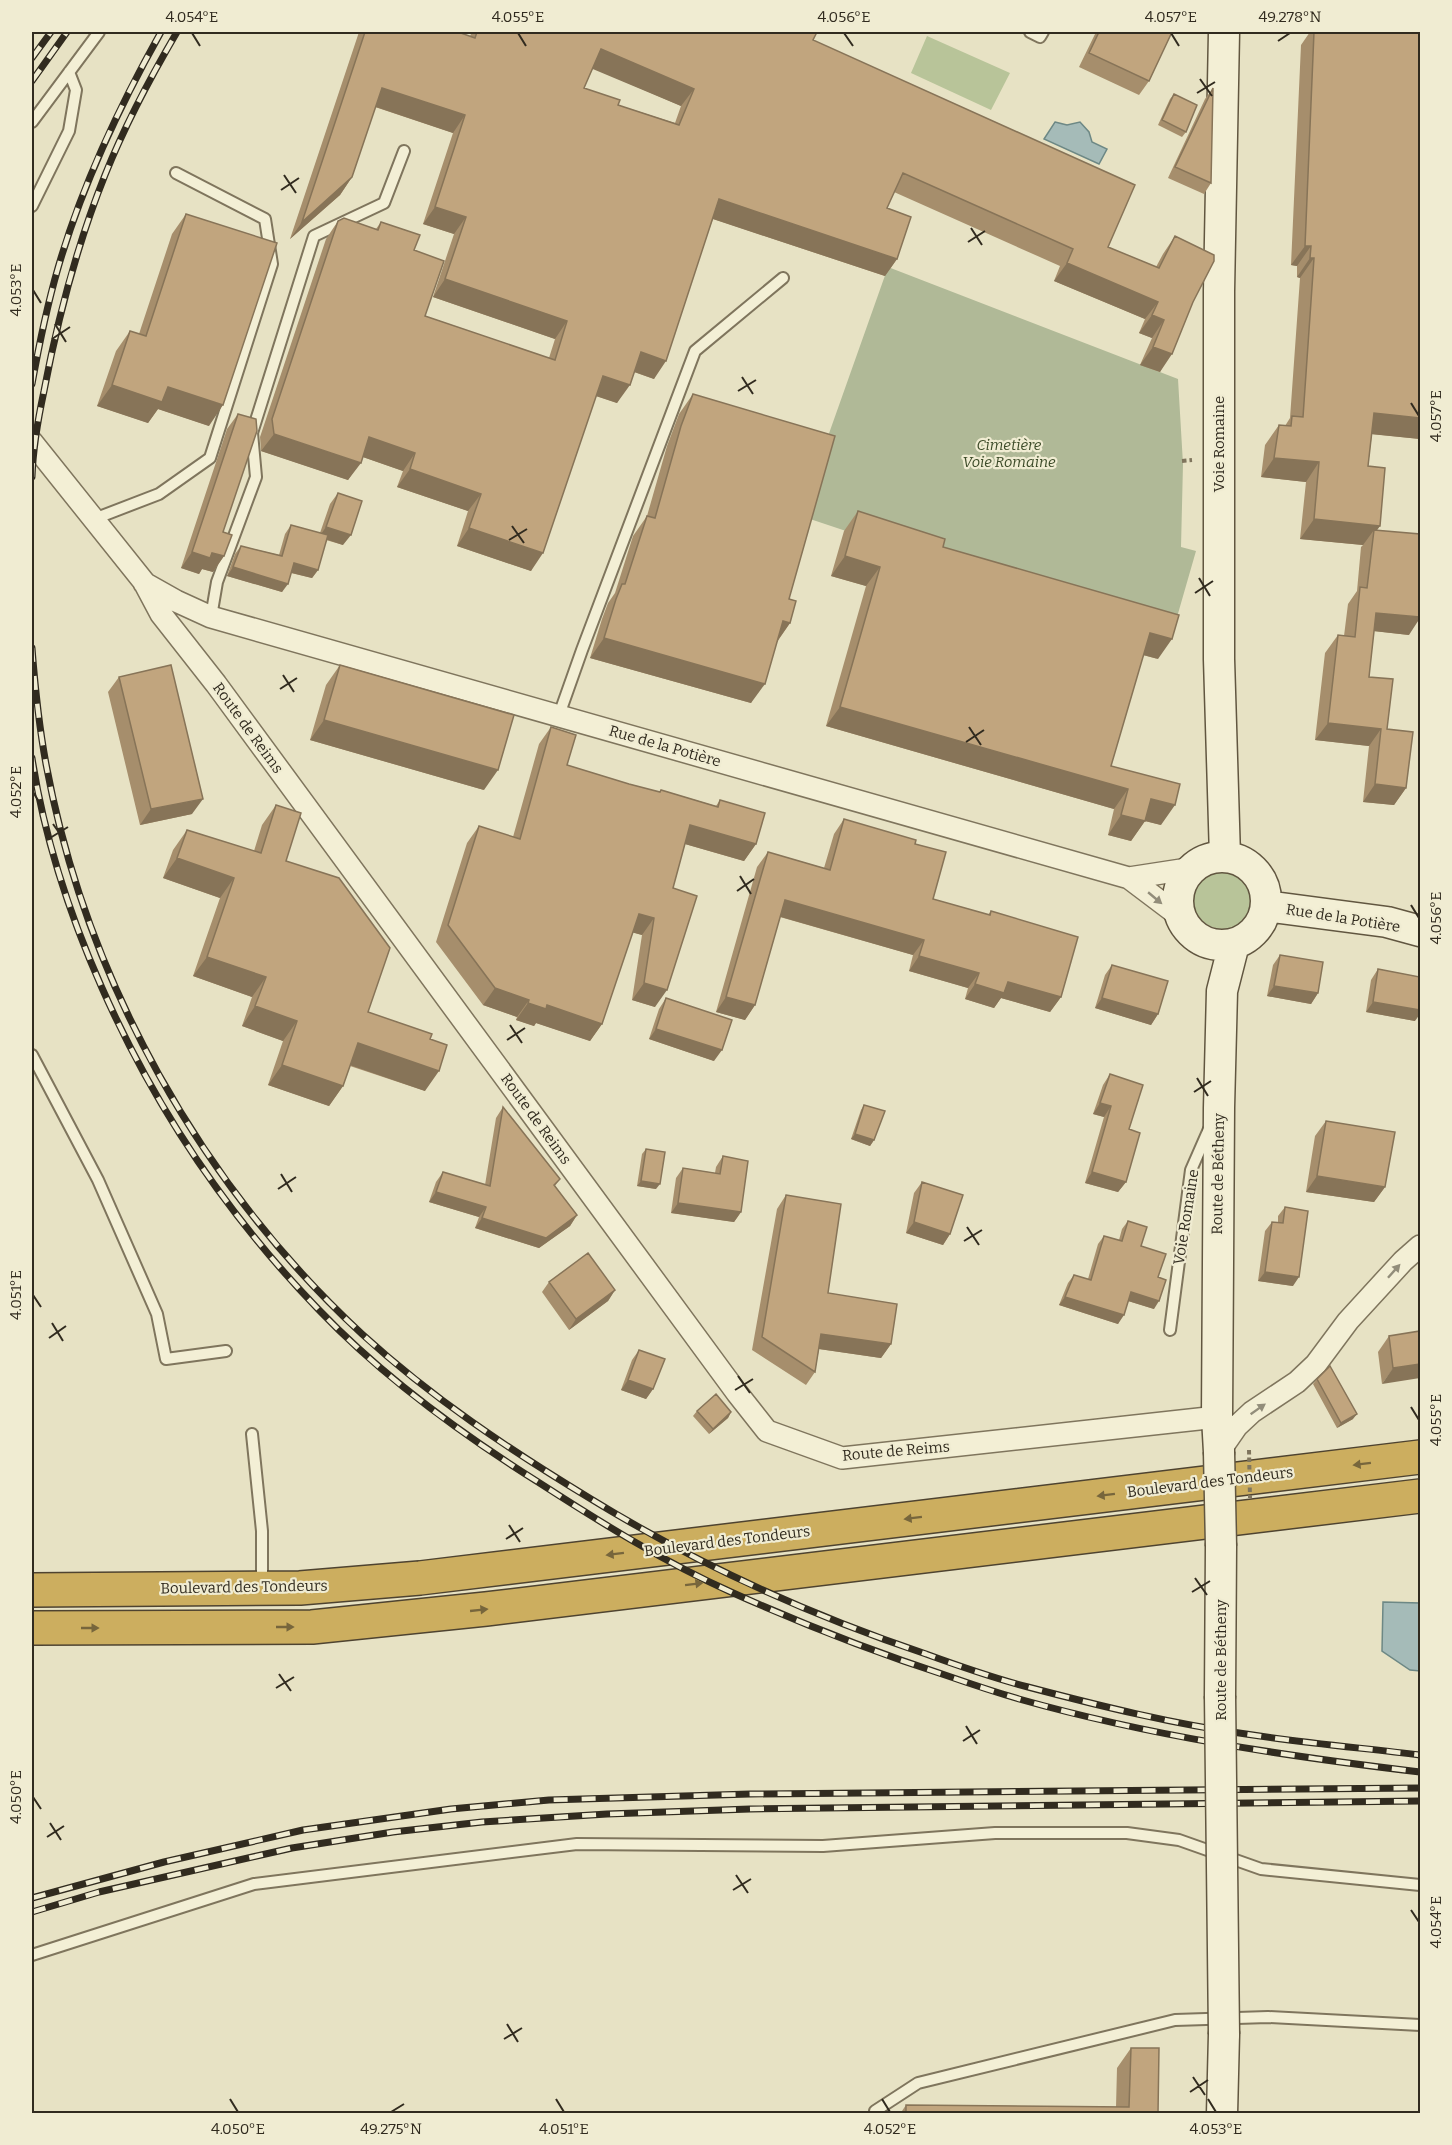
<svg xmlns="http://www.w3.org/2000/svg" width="1452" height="2145" font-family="Bitter,serif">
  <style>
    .green { fill: #b8c499 }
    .cemetery { fill: #b0b997 }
    .water { fill: #a5bbb8; stroke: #6d8885; stroke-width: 1.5 }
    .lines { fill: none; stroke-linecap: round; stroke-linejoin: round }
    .lane-casing { stroke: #7f755d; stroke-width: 14 }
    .street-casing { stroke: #7f755d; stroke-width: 24 }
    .secondary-casing { stroke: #615640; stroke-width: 33 }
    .highway-casing { stroke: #4e4330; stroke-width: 36 }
    .path { stroke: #7f755d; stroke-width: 4; stroke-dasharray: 4.5 3; stroke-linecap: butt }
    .lane { stroke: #f3efd5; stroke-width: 10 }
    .street { stroke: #f3efd5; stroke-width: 21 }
    .secondary { stroke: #f3efd5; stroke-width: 30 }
    .highway { stroke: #ccae5f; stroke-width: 33 }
    .rail-casing { stroke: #312b1f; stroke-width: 7 }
    .rail { stroke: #f0ecd2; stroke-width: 4.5; stroke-dasharray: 14; stroke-linecap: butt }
    .secondary-bridge-casing { stroke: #615640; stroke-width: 33; stroke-linecap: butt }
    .path-bridge { stroke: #7f755d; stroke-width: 4; stroke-dasharray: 4.5 3; stroke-linecap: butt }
    .secondary-bridge { stroke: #f3efd5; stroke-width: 30 }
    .wall { fill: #a68e6c; fill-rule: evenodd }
    .shaded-wall { fill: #877458 }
    .building { fill: #c1a57e; stroke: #877458; stroke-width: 1.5; fill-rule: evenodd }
    .oneway { fill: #928d7a }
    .oneway2 { fill: #77663c }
    .ticks { fill: none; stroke: #312b1f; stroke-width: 2 }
    .labels { text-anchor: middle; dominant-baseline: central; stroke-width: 4.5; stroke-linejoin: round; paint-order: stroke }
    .street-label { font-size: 15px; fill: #312b1f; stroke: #f0ecd2 }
    .park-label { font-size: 15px; font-style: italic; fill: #3c4b28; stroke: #f0ecd2 }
    .neatline { fill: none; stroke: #312b1f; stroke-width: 2 }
    .ticks-label { font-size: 15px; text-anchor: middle; fill: #312b1f }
  </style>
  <rect width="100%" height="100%" fill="#e7e2c4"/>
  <path class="green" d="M927,36L1010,73L991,110L911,73Z
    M1193 899a30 30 0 1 1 60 0a30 30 0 1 1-60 0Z"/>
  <path class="cemetery" d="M888,267L1178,379L1183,464L1181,547L1196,551L1173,631L879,542L804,517L821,456Z"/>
  <path class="water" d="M1055,122L1067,125L1080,122L1089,132L1092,142L1107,149L1099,164L1044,139Z
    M1383,1602L1420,1603V1671L1410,1670L1382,1651Z"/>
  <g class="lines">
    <defs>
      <path id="lane" d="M1030,32L1040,37L1043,32
        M32,122L99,32
        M32,206L69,131L76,90L69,72
        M94,519L159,494L210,458L272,264L265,219L176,173
        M211,617L217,582L256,477L252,433L314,236L384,203L404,151
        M559,715L582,650L695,351L783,278
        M32,1055L98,1180L157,1314L166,1359L226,1351
        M1170,1330L1191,1170L1209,1129
        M252,1434L262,1531V1585
        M32,1955L254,1884L577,1844L823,1846L995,1833H1127L1179,1840L1261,1869L1420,1885
        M875,2114V2111L918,2083L1175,2020L1268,2017L1420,2025"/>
      <path id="street" d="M32,442L144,582L161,614L216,684L737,1393L767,1431L842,1458L1217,1417
        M144,583L176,601L211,617L1129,878L1194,868
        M1129,878L1182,918
        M1219,1452L1237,1426L1252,1412L1297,1382L1316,1364L1348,1321L1403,1261L1420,1246"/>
      <path id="secondary" d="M1224,32L1219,291V659L1225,857
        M1178 901a44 44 0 1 1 88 0a44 44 0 1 1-88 0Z
        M1266,906L1387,922L1420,931
        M1219,1452L1217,1417L1219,1108L1222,991L1234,944
        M1220,1696L1221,1546
        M1222,2114L1224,2034"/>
      <path id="highway" d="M32,1590L300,1588L420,1578L1420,1457
        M32,1628L312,1627L486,1609L1420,1496"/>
    </defs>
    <use href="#lane" class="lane-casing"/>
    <use href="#street" class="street-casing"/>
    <use href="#secondary" class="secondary-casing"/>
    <use href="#highway" class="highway-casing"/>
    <path class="path" d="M1182,461L1192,460"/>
    <use href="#lane" class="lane"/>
    <use href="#street" class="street"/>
    <use href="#secondary" class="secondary"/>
    <use href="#highway" class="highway"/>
    <defs>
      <path id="rail" d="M32,58L51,32
        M32,81L67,32
        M32,384C39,345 47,306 58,268C82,185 119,107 161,32
        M32,477C33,448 38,419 44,391C58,317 77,245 105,175C125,125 150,78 177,32
        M32,648C35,687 39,726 46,764C86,980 201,1185 362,1334C432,1398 510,1450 591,1499C697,1564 807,1614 926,1654C959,1666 993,1678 1028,1687C1100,1706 1173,1724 1246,1734C1304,1743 1363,1748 1420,1755
        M32,758C44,837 70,916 102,988C155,1108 228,1216 319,1310C383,1377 460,1433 538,1482C600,1522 664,1562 731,1592C802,1624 874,1652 948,1676C971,1684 995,1692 1019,1699C1150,1736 1285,1756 1420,1772
        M32,1898L164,1862L303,1830L451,1809L549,1800L750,1794L1420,1788
        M32,1912L99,1892L292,1848L393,1832L482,1822L607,1814L750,1809L1420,1801"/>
    </defs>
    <use href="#rail" class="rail-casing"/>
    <use href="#rail" class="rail"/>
    <defs>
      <path id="secondary-bridge" d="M1219,1452L1221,1546
        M1220,1696L1224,2034"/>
    </defs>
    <use href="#secondary-bridge" class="secondary-bridge-casing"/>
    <path class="path-bridge" d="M1249,1450L1250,1498"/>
    <use href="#secondary-bridge" class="secondary-bridge"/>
  </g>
  <path class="wall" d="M359,32H458L470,36L472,32H817L813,40L1108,247L1156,267L1163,254L1175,236L1193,302L1160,372L1140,365L1152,338L1139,333L1145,319L1054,281L1060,266L894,192L887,208L897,259L885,276L713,219L654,379L634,372L617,403L596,396L531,571L457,546L468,511L397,487L403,471L363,457L348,480L261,451L260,437L326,239L338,221L376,229L381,222L414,250L425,316L549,358L555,339L433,297L454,234L423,224L453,133L375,107L352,177L340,195L290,239ZM593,68L681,106L675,123L618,105L584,88Z
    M1096,32H1172L1149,81L1139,95L1079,67Z
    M1310,32H1420V439L1372,434L1368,466L1380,526L1377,530L1409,635L1374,631L1369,677L1406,788L1394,805L1363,802L1369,746L1315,740L1325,653L1338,635L1344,636L1348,604L1357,591L1361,547L1363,545L1300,539L1306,482L1261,477L1265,445L1279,425L1285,426L1290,418L1300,278L1297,277V266L1291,265L1301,45Z
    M1213,88L1211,183L1204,194L1168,178L1205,99Z
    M1174,94L1186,132L1182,137L1158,125L1170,99Z
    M186,214L209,426L158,409L148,423L97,406L116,351L130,331L139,334L172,234Z
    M693,394L789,599L790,623L777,642L751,703L590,658L602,619L608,603L615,593L633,536L647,516L667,446L679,414Z
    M238,414L223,532L224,556L213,572L202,569L199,574L181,568L227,429Z
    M338,493L343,545L326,540L318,570L312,578L291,573L282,592L227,576L235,554L241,546L279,555L285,534L291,525L320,533L330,504Z
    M858,511L943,547L1158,659L1143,655L1111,766L1161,825L1145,821L1131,841L1108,835L1114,809L826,726L866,586L831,576L844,531Z
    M340,665L484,790L310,740L326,685Z
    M119,677L192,814L140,825L108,692Z
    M551,727L567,765L629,784L659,792L661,790L716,806L720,800L756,844L744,861L685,844L673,888L655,1007L632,1000L642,935L632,932L602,1024L590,1041L536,1023L534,1026L516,1020L517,1017L483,1005L436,942L467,843L479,826L513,837L539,744Z
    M276,805L286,861L368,1012L430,1039L425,1091L350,1066L343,1086L329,1106L268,1085L283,1041L242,1026L252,997L193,976L220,898L163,878L173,850L187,830L254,851L262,825Z
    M844,819L915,844L933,899L988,915L991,911L1061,997L1050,1012L1001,998L994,1008L965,999L968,988L909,971L913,955L780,917L755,1005L745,1020L716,1012L757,867L768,852L824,868L834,834Z
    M1280,955L1318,993L1311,1004L1267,996L1273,965Z
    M1112,965L1158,1014L1151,1025L1095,1008L1105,975Z
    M1378,969L1415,1021L1366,1012L1371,980Z
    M666,998L714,1061L649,1039L659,1009Z
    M1110,1074L1129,1129L1126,1182L1118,1192L1085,1183L1104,1117L1093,1114L1103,1085Z
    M864,1105L874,1140L870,1146L851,1139L861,1110Z
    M503,1107L560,1179L555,1186L577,1215L570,1226L539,1248L475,1228L479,1217L429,1202L436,1182L443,1172L485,1185L496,1118Z
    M1326,1121L1385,1187L1374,1202L1306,1192L1315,1136Z
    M646,1149L656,1189L637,1186L642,1154Z
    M723,1156L741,1212L734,1222L671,1213L676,1178L683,1168L715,1173L716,1167Z
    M922,1182L950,1234L943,1245L906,1233L914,1193Z
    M786,1195L828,1293L891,1344L881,1358L819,1349L815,1372L806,1385L752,1350L777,1209Z
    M1285,1207L1293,1286L1258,1281L1265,1231L1272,1222L1278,1223V1216Z
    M1128,1221L1141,1246L1158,1277L1154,1309L1128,1301L1118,1324L1059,1305L1068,1283L1074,1275L1088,1279L1098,1244L1104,1236L1119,1240L1122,1229Z
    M549,1282L615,1290L608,1301L569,1330L542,1292Z
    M1420,1331L1382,1384L1378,1352L1389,1336Z
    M639,1350L653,1389L646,1399L621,1390L632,1360Z
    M1317,1379L1353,1419L1337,1428L1313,1384Z
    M697,1411L731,1412L728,1418L709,1434L693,1416Z
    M1131,2048L1158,2114H900L906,2105L1116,2107L1117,2068Z"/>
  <path class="shaded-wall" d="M601,49L694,89L681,106L588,67Z
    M382,88L465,115L453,133L370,105Z
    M352,177L340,195L290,239L302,222Z
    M719,199L897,259L885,276L707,217Z
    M435,207L466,217L454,234L423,224Z
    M1305,246H1311L1297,266L1291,265Z
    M1310,258H1314L1300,278L1297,277Z
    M1067,263L1158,302L1145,319L1054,281Z
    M445,279L567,321L555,339L433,297Z
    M1152,315L1164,320L1152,338L1139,333Z
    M1153,347L1172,354L1160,372L1140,365Z
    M641,352L666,361L654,379L629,370Z
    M603,376L630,385L617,403L590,394Z
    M112,385L168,387L223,405L209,426L158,409L148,423L97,406Z
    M1374,413L1420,418V439L1360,433Z
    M274,434L361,463L348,480L261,451Z
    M369,437L415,453L403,471L357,455Z
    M1274,458L1319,462L1306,482L1261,477Z
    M410,469L481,494L468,511L397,487Z
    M1314,519L1380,526L1373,535L1374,530L1363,545L1300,539Z
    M326,527L351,535L343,545L319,537Z
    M469,528L543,553L531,571L457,546Z
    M192,552L212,553L224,556L213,572L202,569L199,574L181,568Z
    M845,556L880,567L866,586L831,576Z
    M294,563L318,570L312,578L288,572Z
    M233,567L288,584L282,592L227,576Z
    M1376,613L1420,617V618L1409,635L1364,630Z
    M783,621L790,623L776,643Z
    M1150,633L1172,639L1158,659L1136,653Z
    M604,638L765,684L751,703L590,658Z
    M840,707L1128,789L1114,809L826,726Z
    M324,720L498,770L484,790L310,740Z
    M1328,723L1381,729L1369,746L1315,740Z
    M1375,784L1406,788L1394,805L1363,802Z
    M203,799L192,814L140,825L151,809Z
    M1151,799L1175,805L1161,825L1137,819Z
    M1121,815L1145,821L1131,841L1108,835Z
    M690,825L756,844L744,861L678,842Z
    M177,858L234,878L220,898L163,878Z
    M785,900L924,940L913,955L774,915Z
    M639,914L654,918L642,935L627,931Z
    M919,956L979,973L968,988L909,971Z
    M207,957L266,977L252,997L193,976Z
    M1008,982L1061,997L1050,1012L1001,998L994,1008L965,999L975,984Z
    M644,983L667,990L655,1007L632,1000Z
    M1274,986L1318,993L1311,1004L1267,996Z
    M495,988L529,1000L517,1017L483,1005Z
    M726,997L755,1005L745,1020L716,1012Z
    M1102,998L1158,1014L1151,1025L1095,1008Z
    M1373,1002L1420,1010V1014L1415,1021L1366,1012Z
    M528,1003L547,1005L602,1024L590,1041L536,1023L534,1026L516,1020Z
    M255,1006L297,1021L283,1041L242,1026Z
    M656,1029L722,1050L714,1061L649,1039Z
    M358,1043L439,1071L425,1091L344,1063Z
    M282,1065L343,1086L329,1106L268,1085Z
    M1100,1103L1111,1106L1104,1117L1093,1114Z
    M855,1134L874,1140L870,1146L851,1139Z
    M1092,1172L1126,1182L1118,1192L1085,1183Z
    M1317,1176L1385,1187L1374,1202L1306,1192Z
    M641,1181L660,1184L656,1189L637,1186Z
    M436,1192L486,1207L479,1217L429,1202Z
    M678,1203L741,1212L734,1222L671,1213Z
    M577,1215L570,1226L539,1248L475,1228L482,1218Z
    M914,1222L950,1234L943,1245L906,1233Z
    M1265,1272L1299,1277L1293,1286L1258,1281Z
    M615,1290L608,1301L569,1330L576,1319Z
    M1131,1292L1159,1301L1154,1309L1125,1300Z
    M1065,1297L1124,1315L1118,1324L1059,1305Z
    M821,1334L891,1344L881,1358L812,1348Z
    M1420,1364V1378L1382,1384L1393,1368Z
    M628,1380L653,1389L646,1399L621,1390Z
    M731,1412L728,1418L709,1434L713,1429Z
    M1357,1414L1353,1419L1337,1428L1341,1423Z"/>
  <path class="building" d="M365,32H458L475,38L477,32H817L813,40L1135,185L1108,247L1159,268L1175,236L1214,255V261L1193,302L1172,354L1153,347L1164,320L1152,315L1158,302L1067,263L1073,249L903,173L887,208L911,217L897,259L719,199L666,361L641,352L630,385L603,376L543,553L469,528L481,494L410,469L415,453L369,437L361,463L274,434L272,419L338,221L344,218L378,230L381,222L420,235L414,250L444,261L425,316L555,360L567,321L445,279L466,217L435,207L465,115L382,88L352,177L302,222ZM601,49L694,89L679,125L618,105L620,100L584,88Z
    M1099,32H1130L1134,33L1135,32H1172L1149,81L1089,53Z
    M1314,32H1420V418L1374,413L1368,466L1385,468L1380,526L1314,519L1319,462L1274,458L1279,425L1291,426L1292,416L1303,417L1314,258H1310L1311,246H1305Z
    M1213,88L1211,183L1175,167Z
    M1174,94L1197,105L1186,132L1162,120Z
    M186,214L277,243L223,405L168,387L162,402L112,385L130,331L146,336Z
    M693,394L835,436L789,599L796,601L790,623L783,621L765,684L604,638L616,599L622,584H625L647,516L655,518L681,426Z
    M238,414L256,419L257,431L223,532L232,535L224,556L212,553L210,558L192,552Z
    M338,493L362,501L351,535L326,527Z
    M858,511L945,539L943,547L1179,615L1172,639L1150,633L1111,766L1180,784L1175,805L1151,799L1145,821L1121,815L1128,789L840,707L880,567L845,556Z
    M291,525L328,535L318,570L294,563L288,584L233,567L241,546L282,556Z
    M1374,530L1420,534V617L1376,613L1369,677L1393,679L1387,729L1413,732L1406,788L1375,784L1381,729L1328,723L1338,635L1355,637L1360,587L1367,588Z
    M171,665L203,799L151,809L119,677Z
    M340,665L514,715L498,770L324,720Z
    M551,727L576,735L567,765L629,784L660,792L661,790L718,807L720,800L765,813L756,844L690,825L673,888L697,896L667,990L644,983L654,918L639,914L602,1024L547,1005L546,1009L528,1003L529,1000L495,988L448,925L479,826L520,839Z
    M276,805L301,813L286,861L339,878L390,948L368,1012L432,1034L430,1039L447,1045L439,1071L358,1043L343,1086L282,1065L297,1021L255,1006L266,977L207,957L234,878L177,858L187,830L261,853Z
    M844,819L916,840L915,844L946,852L933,899L990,915L991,911L1078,937L1061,997L1008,982L1004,993L975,984L979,973L919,956L924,940L785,900L755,1005L726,997L768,852L830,870Z
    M1280,955L1323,962L1318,993L1274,986Z
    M1112,965L1168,981L1158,1014L1102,998Z
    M1378,969L1420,977V1010L1373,1002Z
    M666,998L732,1020L722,1050L656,1029Z
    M1110,1074L1143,1085L1129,1129L1140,1133L1126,1182L1092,1172L1111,1106L1100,1103Z
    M864,1105L885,1111L874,1140L855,1134Z
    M503,1107L560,1179L554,1185L577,1215L546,1238L482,1218L486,1207L436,1192L443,1172L490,1186Z
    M1326,1121L1395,1132L1385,1187L1317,1176Z
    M646,1149L665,1152L660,1184L641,1181Z
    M723,1156L748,1161L741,1212L678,1203L683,1168L720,1174Z
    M922,1182L963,1195L950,1234L914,1222Z
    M786,1195L841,1204L828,1293L897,1304L891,1344L821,1334L815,1372L762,1337Z
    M1285,1207L1308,1211L1299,1277L1265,1272L1272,1222L1283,1223Z
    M1128,1221L1147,1227L1141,1246L1166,1254L1158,1277L1166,1280L1159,1301L1131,1292L1124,1315L1065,1297L1074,1275L1091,1280L1104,1236L1122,1241Z
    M588,1253L615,1290L576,1319L549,1282Z
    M1420,1331V1364L1393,1368L1389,1336Z
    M639,1350L665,1359L653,1389L628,1380Z
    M1330,1366L1357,1414L1341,1423L1317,1379Z
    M716,1394L731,1412L713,1429L697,1411Z
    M1131,2048H1159L1158,2114H906V2105L1129,2107Z"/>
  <defs><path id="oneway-solid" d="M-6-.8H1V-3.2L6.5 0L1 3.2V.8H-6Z" transform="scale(1.5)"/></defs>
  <g class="oneway">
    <use href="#oneway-solid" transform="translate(1155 898) rotate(40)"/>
    <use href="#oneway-solid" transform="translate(1394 1271) rotate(-48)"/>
    <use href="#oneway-solid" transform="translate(1258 1409) rotate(-35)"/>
  </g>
  <g class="oneway2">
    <use href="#oneway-solid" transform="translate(1362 1464) rotate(173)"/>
    <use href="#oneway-solid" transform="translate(1106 1495) rotate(173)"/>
    <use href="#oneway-solid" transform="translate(913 1518) rotate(173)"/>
    <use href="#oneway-solid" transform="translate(615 1554) rotate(173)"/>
    <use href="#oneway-solid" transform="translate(694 1584) rotate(-7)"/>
    <use href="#oneway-solid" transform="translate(479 1610) rotate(-6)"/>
    <use href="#oneway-solid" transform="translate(285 1627)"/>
    <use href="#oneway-solid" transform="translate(90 1628)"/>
  </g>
  <path class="ticks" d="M192,33L200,46M518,33L526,46M844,33L853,46M1171,33L1179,46M1278,41L1290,33M1200,79L1212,96M1197,93L1215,82M284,175L296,193M281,190L299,178M971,228L982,245M968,242L985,231M33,290L41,303M55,324L66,342M52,339L70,327M742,377L753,394M738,391L756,380M1411,403L1419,416M512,526L524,543M509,540L527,529M1199,578L1210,596M1195,593L1213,581M283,675L294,692M280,689L297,678M969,727L981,745M966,742L984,730M33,792L41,805M53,824L65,841M50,838L68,827M740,876L751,894M737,891L754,879M1411,905L1419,918M510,1025L522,1043M507,1040L525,1028M1197,1078L1208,1096M1194,1092L1211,1081M281,1174L292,1192M278,1189L296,1177M967,1227L979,1245M964,1241L982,1230M33,1295L41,1307M52,1323L63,1341M49,1338L66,1326M738,1376L750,1393M735,1390L753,1379M1411,1407L1419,1420M509,1525L520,1542M506,1539L523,1528M1195,1578L1207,1595M1192,1592L1210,1581M279,1674L291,1691M276,1688L294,1677M966,1726L977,1744M963,1741L980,1730M33,1797L41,1809M50,1823L61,1840M47,1837L64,1826M736,1875L748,1893M733,1890L751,1879M1411,1910L1419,1922M507,2024L518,2042M504,2039L522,2028M1193,2077L1205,2095M1190,2092L1208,2080M230,2099L238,2112M556,2099L564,2112M882,2099L890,2112M1208,2099L1216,2112M391,2112L404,2104"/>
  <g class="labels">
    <g class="street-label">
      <text transform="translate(1219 444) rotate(-90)">Voie Romaine</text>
      <text transform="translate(248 728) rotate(54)">Route de Reims</text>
      <text transform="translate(665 746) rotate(16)">Rue de la Potière</text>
      <text transform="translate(1343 918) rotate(9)">Rue de la Potière</text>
      <text transform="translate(536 1119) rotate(54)">Route de Reims</text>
      <text transform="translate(1218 1174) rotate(-89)">Route de Bétheny</text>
      <text transform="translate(1186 1217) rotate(-81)">Voie Romaine</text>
      <text transform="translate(896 1451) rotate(-5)">Route de Reims</text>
      <text transform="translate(1210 1482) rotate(-7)">Boulevard des Tondeurs</text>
      <text transform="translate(727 1541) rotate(-7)">Boulevard des Tondeurs</text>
      <text transform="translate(244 1587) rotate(-1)">Boulevard des Tondeurs</text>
      <text transform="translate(1221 1660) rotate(-90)">Route de Bétheny</text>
    </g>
    <g class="park-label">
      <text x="1009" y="445">Cimetière<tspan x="1009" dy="17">Voie Romaine</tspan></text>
    </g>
  </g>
  <rect width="1452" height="2145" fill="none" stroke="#f0ecd2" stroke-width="66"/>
  <rect x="33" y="33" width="1386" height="2079" class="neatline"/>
  <g class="ticks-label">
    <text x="192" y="22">4.054°E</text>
    <text x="518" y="22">4.055°E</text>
    <text x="844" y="22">4.056°E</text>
    <text x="1171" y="22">4.057°E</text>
    <text x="1290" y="22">49.278°N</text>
    <text transform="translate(16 290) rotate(-90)" y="5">4.053°E</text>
    <text transform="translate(1436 416) rotate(-90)" y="5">4.057°E</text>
    <text transform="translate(16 792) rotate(-90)" y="5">4.052°E</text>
    <text transform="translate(1436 918) rotate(-90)" y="5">4.056°E</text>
    <text transform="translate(16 1295) rotate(-90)" y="5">4.051°E</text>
    <text transform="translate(1436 1420) rotate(-90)" y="5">4.055°E</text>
    <text transform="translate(16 1797) rotate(-90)" y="5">4.050°E</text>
    <text transform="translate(1436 1922) rotate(-90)" y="5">4.054°E</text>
    <text x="238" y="2134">4.050°E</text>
    <text x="391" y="2134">49.275°N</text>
    <text x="564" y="2134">4.051°E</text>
    <text x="890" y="2134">4.052°E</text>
    <text x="1216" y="2134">4.053°E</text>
  </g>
</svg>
